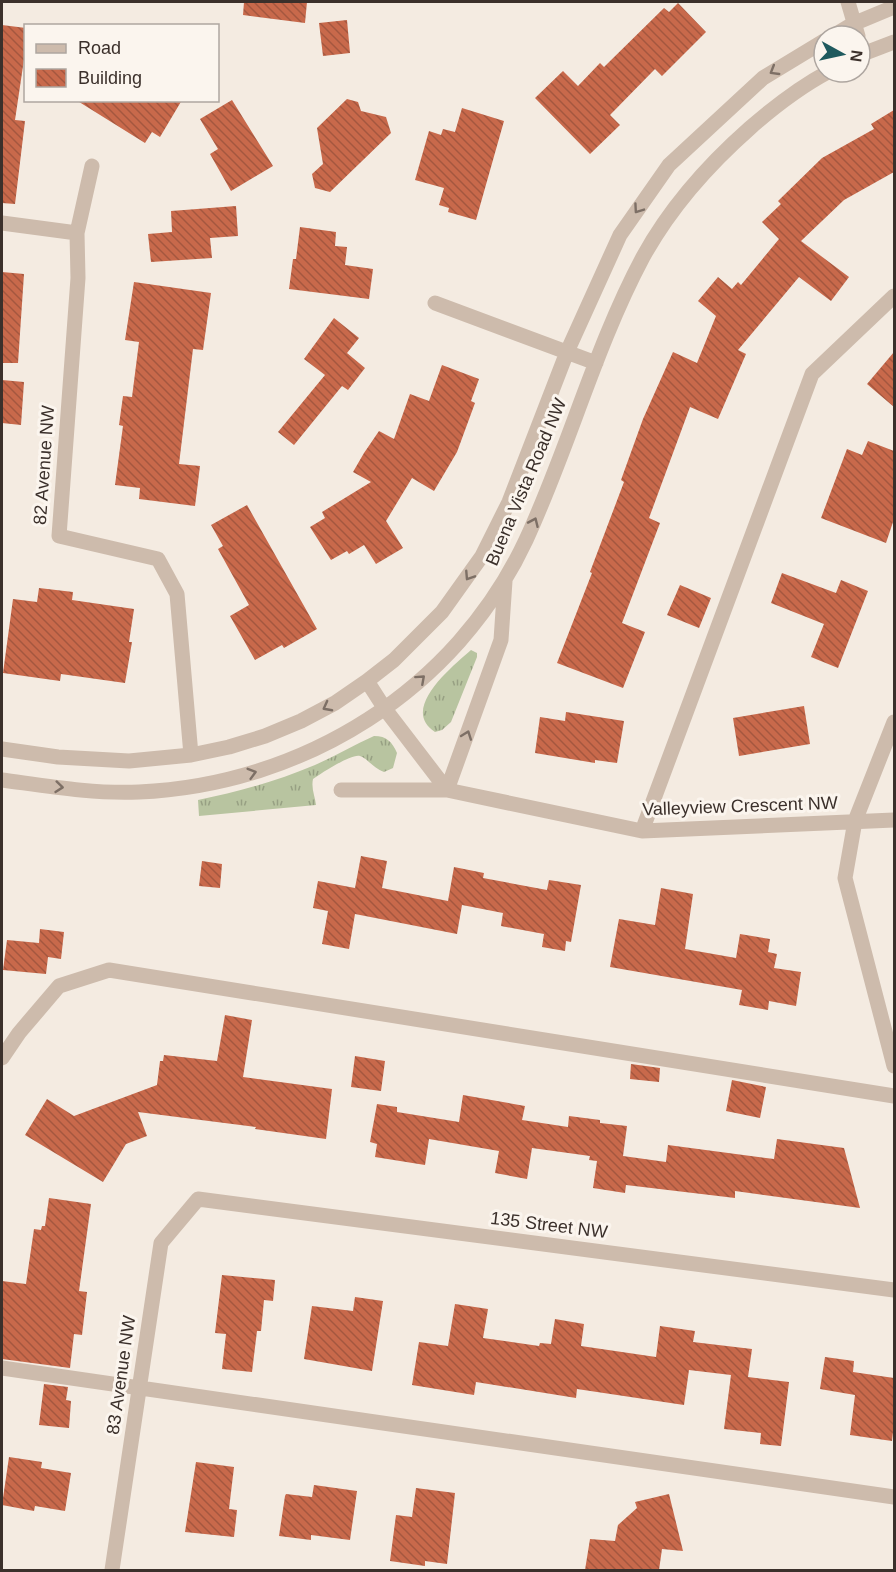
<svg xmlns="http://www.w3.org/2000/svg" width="896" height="1572" font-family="Helvetica,sans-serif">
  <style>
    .grass { fill: url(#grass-tufts) }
    .building { fill: url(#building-back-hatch) }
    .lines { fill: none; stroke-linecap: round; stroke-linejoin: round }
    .minor { stroke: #cdbbac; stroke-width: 15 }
    .oneway { stroke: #7d6f65 }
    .labels { text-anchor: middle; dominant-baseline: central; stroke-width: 6; stroke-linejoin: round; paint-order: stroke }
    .street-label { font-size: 18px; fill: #3b302b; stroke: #fbf5ee }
  </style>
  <defs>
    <pattern id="grass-tufts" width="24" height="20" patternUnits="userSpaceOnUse" patternTransform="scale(1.5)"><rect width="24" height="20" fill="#b8c4a0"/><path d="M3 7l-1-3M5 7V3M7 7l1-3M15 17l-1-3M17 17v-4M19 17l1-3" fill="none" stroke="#97a083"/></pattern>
    <pattern id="building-back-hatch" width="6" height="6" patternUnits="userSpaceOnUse" patternTransform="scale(1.5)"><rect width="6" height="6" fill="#c8694b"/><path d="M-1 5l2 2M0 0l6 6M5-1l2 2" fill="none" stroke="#a4573f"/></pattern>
  </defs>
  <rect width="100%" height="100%" fill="#f4ebe1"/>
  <path class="grass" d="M471,650L477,653V657L451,722L442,730L435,732C399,709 453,666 471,650Z
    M374,736C387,736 392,742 397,753L393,768L384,772C373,768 367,758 360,756C352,753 320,774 313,779C311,789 315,796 316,805L199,816L198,800C238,792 277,781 315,765C335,756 354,745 374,736Z"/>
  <path class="building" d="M244,2H307L305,23L243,15Z
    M678,3L706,32L662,76L655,69L610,115L620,125L590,154L535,98L563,71L578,86L600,63L604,67L664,8L669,12Z
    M347,20L350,53L323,56L319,23Z
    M2,25L26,28V46L15,120L25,121L15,204L2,203Z
    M347,99L358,102L361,111L386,117L391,133L330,192L315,188L312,174L323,164L317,128Z
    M76,100H182L160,137L152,132L145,143Z
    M232,100L273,166L231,191L210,154L218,149L200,119Z
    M462,108L504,121L476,220L448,212L449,208L439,205L444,188L415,180L429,131L441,135L443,129L455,132Z
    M894,110V172L844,200L801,241L849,277L831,301L799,277L738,350L746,354L718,419L690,407L649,518L660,523L622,623L645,632L623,688L557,663L592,573L590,572L624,482L621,480L643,419L673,352L697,363L716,316L698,301L718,277L732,289L738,282L741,285L779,239L762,222L781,204L778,201L822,158L874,129L871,124Z
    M236,206L238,236L210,238L212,258L151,262L148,234L172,232L171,211Z
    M300,227L336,232L335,246L347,247L345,265L373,269L369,299L289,289L293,259H296Z
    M2,272L24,274L18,363H2Z
    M134,282L211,293L203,350L193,349L179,464L200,466L195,506L139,499L140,488L115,485L123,426L119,425L123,396L132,397L139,342L125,340Z
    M334,318L359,338L347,353L365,368L348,390L342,386L294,445L278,432L325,375L304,359Z
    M894,352V407L867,384Z
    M442,365L479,379L471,401L475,403L457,452L434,491L412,478L386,521L403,548L376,564L364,545L349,554L347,551L331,560L310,527L325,518L322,512L371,482L353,472L364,453L379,431L394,439L410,394L429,401Z
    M2,380L24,382L21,425L2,423Z
    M868,441L894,451V519L886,543L821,518L847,449L862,455Z
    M247,505L317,629L284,648L282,645L255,660L230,616L249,605L218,549L223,546L211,525Z
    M782,573L836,593L841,580L868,591L838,668L811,657L824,624L771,603Z
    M680,585L711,598L699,628L667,615Z
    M39,588L73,592L72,600L134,609L129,642H132L125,683L61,674L60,681L3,673L13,599L37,602Z
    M804,706L810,744L739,756L733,718Z
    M566,712L624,721L617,763L595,760V763L535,753L540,717L565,721Z
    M361,856L387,861L382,888L448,901L454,867L484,873L483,878L547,890L549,880L581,885L571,942L566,941L565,951L542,947L544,934L501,926L503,913L462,905L457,934L355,914L349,949L322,944L328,911L313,908L318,881L355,888Z
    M202,861L222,864L220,888L199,886Z
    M661,888L693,894L685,949L736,958L740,934L770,939L768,952L777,954L774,968L801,972L796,1006L769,1001L768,1010L739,1005L742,990L610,967L619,919L655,925Z
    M40,929L64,932L61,959L48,957L46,974L3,970L7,940L39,943Z
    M225,1015L252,1020L243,1077L332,1089L326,1139L255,1129L256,1127L138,1112L147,1136L126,1144L103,1182L25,1135L47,1099L74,1116L157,1085L160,1061H163L164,1055L217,1061Z
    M355,1056L385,1061L381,1091L351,1087Z
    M631,1064L660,1068L659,1082L630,1079Z
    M732,1080L766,1087L760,1118L726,1111Z
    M463,1095L525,1106L522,1120L568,1127L569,1116L600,1120V1123L627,1126L623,1156L666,1162L668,1145L774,1159L777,1139L844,1148L860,1208L735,1191V1198L626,1185L625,1193L593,1188L597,1161L589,1160L590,1156L532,1148L527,1179L495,1173L499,1151L429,1139L425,1165L375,1157L377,1144L370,1142L377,1104L397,1107V1112L459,1122Z
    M49,1198L91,1204L79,1291L87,1292L82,1335L74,1334L70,1368L2,1359V1281L26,1284L34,1229L41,1230L42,1226H45Z
    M222,1275L275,1280L273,1301L264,1300L261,1331H257L252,1372L222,1369L226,1334L215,1333Z
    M355,1297L383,1301L372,1371L304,1359L312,1306L353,1311Z
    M455,1304L488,1309L483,1338L539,1346L540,1343L551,1344L555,1319L584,1324L581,1346L656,1357L660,1326L695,1331L693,1342L752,1349L748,1377L789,1382L781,1446L760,1444L761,1433L724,1429L731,1375L689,1370L684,1405L577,1389L576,1398L476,1382L474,1395L412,1385L419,1342L448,1346Z
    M825,1357L854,1361L853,1372L894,1378V1423L892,1441L850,1435L855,1395L820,1389Z
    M44,1384L68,1387L66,1400L71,1401L69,1428L39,1425Z
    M9,1457L42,1462L41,1468L71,1473L65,1511L35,1506L34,1511L2,1505Z
    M196,1462L234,1467L229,1509L237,1510L234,1537L185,1532Z
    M314,1485L357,1491L350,1540L311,1535V1540L279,1536L285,1496L286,1494L312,1497Z
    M416,1488L455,1493L447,1564L425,1561V1566L390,1561L396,1515L412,1517Z
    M669,1494L683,1551L662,1549L659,1570H585L590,1539L615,1541L618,1525L637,1508L635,1502Z"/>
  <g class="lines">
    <path class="minor" d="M848,2L858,36
      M833,36L853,24L894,7
      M860,55L894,42
      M92,166L77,233L78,278L59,536L158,559L177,594L191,755
      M2,223L77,233
      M435,303L596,363
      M367,681L385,709L447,790
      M894,722L855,821L845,878L894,1066
      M2,749L58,757L129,761L191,755L229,747L265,736L301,721L335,703L367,681L394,660L442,612L482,556L509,502L567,352L620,235L669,165L763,78L824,41
      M2,780C47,786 93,794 139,792C303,785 456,690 526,540C569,447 595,347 643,257C670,208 708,165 750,128C774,107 800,87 828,72
      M341,790H447L642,831L894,820
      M447,790L501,640L505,581
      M642,831L812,374L894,296
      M2,1058L19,1033L59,986L109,970L894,1096
      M2,1368L894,1497
      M112,1570L161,1243L198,1199L894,1290"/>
  </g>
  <defs><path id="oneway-chevron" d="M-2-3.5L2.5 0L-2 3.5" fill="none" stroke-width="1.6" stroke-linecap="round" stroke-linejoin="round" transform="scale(1.5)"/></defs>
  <g class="oneway">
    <use href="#oneway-chevron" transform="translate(774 71) rotate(149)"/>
    <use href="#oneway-chevron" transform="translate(638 209) rotate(125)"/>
    <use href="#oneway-chevron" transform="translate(534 522) rotate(-66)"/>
    <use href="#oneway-chevron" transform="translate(469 576) rotate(123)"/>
    <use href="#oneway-chevron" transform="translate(421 679) rotate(-42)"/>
    <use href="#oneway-chevron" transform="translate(327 707) rotate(152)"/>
    <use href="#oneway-chevron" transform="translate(467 735) rotate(-70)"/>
    <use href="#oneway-chevron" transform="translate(252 773) rotate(-16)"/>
    <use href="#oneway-chevron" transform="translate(59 787) rotate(6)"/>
  </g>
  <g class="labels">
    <g class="street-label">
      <text transform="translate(44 465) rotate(-86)">82 Avenue NW</text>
      <text transform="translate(526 482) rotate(-67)">Buena Vista Road NW</text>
      <text transform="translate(740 806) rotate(-2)">Valleyview Crescent NW</text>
      <text transform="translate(549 1225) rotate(7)">135 Street NW</text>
      <text transform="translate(121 1375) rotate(-82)">83 Avenue NW</text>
    </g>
  </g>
  <rect width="896" height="1572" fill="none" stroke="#3b302b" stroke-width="6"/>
  <rect x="24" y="24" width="195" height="78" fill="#fbf5ee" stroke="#aea6a0" stroke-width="1.5"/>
  <rect x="36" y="44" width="30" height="9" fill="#cdbbac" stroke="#aea6a0" stroke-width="1.5"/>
  <text x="78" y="54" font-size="18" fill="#3b302b">Road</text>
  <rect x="36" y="69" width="30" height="18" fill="url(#building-back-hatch)" stroke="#aea6a0" stroke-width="1.5"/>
  <text x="78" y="84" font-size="18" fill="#3b302b">Building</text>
  <g transform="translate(842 54) rotate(98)"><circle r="28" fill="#fbf5ee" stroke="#aea6a0" stroke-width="1.5"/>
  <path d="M0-4.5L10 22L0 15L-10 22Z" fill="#1f5a5e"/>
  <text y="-9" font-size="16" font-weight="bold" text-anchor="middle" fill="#3b302b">N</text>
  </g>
</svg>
